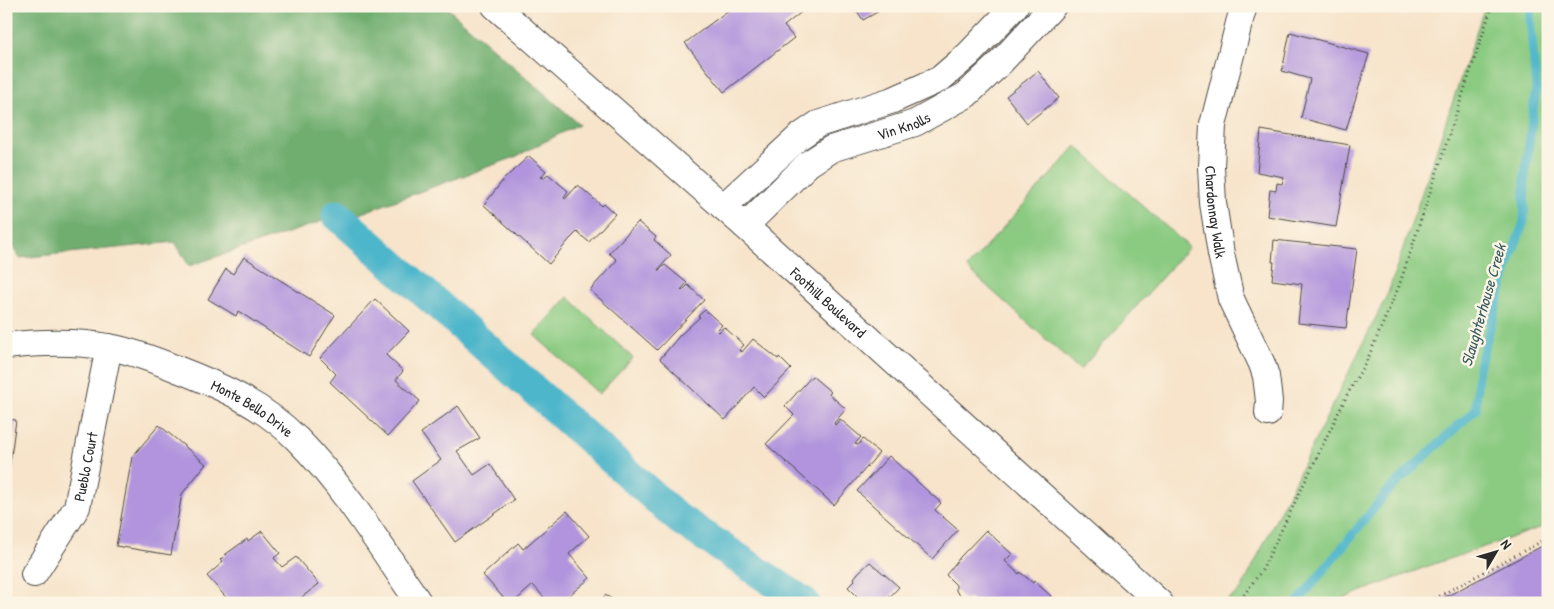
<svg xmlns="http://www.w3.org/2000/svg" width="1554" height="609" font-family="'Patrick Hand',sans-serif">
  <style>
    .green { fill: #8aca81; stroke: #5a7a56 }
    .forest { fill: #6fae6f; stroke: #4d6c4d }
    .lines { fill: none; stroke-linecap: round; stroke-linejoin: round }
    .stream { stroke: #4db6ca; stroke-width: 9 }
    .canal { stroke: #4db6ca; stroke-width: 31 }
    .building { fill: #b194dd }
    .street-casing { stroke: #4a4743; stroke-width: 28 }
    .path { stroke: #4a4743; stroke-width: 3; stroke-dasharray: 1 4; stroke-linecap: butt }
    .street { stroke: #fff; stroke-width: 26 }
    .labels { text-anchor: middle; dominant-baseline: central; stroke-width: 5; stroke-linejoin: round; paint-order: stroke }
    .street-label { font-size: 15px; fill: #2b2b2b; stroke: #fcf5e5 }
    .water-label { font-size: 16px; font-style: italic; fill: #375c63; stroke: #fcf5e5 }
  </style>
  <rect width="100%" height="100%" fill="#fcf5e5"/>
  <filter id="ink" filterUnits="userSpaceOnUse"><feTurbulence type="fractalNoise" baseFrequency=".02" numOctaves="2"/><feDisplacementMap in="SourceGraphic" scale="10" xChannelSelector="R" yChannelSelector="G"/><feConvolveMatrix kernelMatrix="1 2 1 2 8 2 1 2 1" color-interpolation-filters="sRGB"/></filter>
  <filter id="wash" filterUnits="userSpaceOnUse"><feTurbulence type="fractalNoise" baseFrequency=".0096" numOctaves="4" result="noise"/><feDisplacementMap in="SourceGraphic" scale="20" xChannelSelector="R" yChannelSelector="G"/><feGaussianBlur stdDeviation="1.12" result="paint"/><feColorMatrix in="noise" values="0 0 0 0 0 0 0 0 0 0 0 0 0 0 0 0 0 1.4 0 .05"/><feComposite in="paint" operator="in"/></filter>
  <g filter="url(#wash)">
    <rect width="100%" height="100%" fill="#f7e4cb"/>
    <path class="green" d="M1485,6H1548V525L1431,565L1331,603H1223L1241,590L1388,293Z
      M1076,146L1189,247L1080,370L967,268Z
      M568,297L633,358L599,394L534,335Z"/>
    <path class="forest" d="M6,6H445L579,124L515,157L482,169L356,215L329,219L189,266L175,242L20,258L6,239Z"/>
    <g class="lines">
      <path class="stream" d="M1297,603L1388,491L1476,409L1478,370L1511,256L1524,222L1525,176L1536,88L1530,17L1531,6"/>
      <path class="canal" d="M337,215L679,519L805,603"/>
    </g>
    <g id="blocks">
      <path class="building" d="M734,6H809L784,26L794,38L724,92L685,43Z
        M850,6H888L863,20L857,11L854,12Z
        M1290,32L1369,54L1346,130L1301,118L1310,79L1282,71Z
        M1038,71L1059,98L1027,123L1006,96Z
        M1261,130L1350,145L1336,227L1267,216L1270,190L1276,191L1277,183L1282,184L1284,177L1257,172Z
        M529,156L546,171L541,177L543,178L548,174L568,191L564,197L565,199L578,185L602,206L604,204L615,214L589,242L577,232L569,240L549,264L484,205L503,180Z
        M638,222L656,237L654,240L671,255L658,270H659L665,265L687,283L681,290L682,291L688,285L704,300L657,350L590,290L617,260L609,253Z
        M1274,240L1357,249L1346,328L1298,323L1302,284L1272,280L1274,262H1272Z
        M244,257L335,315L309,357L238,311L236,316L208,299L226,269L233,274Z
        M375,299L409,331L386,355L403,371L396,380L420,401L388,436L330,382L336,374L320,358Z
        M705,310L722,325L717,330L719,332L724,327L744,345L739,350L742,352L753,339L778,359L779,357L791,369L764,397L754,387L725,420L660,359L680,335L700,317L698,316Z
        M812,376L831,392L829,394L846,409L834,423L835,425L840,419L861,437L855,444L858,445L863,439L879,453L834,505L766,444L794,415L785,406Z
        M458,406L480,438L457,451L474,475L490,464L514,500L455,542L412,481L441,460L421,433Z
        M6,419L16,420L9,472H6Z
        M159,425L206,464L182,494L171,555L116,546L132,457Z
        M889,456L941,503L935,510L958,530L932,559L857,491Z
        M567,511L589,536L569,554L590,578L560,603H549L533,585L513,603H508L483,575L518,543L523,549Z
        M986,530L1012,554L1005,561L1019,574L1020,572L1033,583L1034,581L1051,596L1047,603H976L970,598L964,599L956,591V585L946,575L961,556Z
        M262,531L280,553L274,558L282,567L296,557L319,584L294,603H283L280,599L276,603H231L207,576L223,562L220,560L226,554L247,539L248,541Z
        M1548,543V602L1544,603L1535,597L1525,603H1434Z
        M870,562L899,587L884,603H864L848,587L855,580L854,578L858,573Z
        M605,595L619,603H601Z"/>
    </g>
  </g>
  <g filter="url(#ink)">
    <use href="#blocks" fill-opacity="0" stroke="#4a4743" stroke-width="1"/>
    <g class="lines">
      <defs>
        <g id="street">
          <path id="s1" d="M495,6L745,226L1160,603"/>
          <path id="s2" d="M1244,6L1239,23L1213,125L1211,167L1213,203L1221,254L1231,299L1262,364L1266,376L1269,401L1268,413"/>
          <path d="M723,207L799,137L818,124L893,100L940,79L968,55L1015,6"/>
          <path id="s3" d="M745,226L808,164L831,149L915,123L966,95L998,65L1053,6"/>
          <path id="s4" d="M6,346C40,342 75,341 108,347C132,351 155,360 177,369C221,386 263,405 297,439C343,485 382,549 419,603"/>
          <path id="s5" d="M34,574L77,507L109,347"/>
        </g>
      </defs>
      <use href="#street" class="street-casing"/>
      <path class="path" d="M1535,597V603
        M1238,603L1262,570L1347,395L1368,358L1399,286L1492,6
        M1426,603L1548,538"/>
      <use href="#street" class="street"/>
    </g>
  </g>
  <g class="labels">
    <g class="street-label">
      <text stroke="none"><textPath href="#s3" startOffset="192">Vin Knolls</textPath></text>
      <text stroke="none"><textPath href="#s2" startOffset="210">Chardonnay Walk</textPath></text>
      <text stroke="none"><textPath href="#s1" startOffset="446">Foothill Boulevard</textPath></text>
      <text stroke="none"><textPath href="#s4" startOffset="260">Monte Bello Drive</textPath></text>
      <text stroke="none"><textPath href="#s5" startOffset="121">Pueblo Court</textPath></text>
    </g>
    <g class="water-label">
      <text transform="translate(1483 305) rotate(-74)">Slaughterhouse Creek</text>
    </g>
  </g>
  <rect width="1554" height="609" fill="none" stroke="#fcf5e5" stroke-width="25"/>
  <g transform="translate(1496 552) rotate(52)" stroke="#fcf5e5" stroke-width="4" paint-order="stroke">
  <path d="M0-4L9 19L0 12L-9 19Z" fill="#2b2b2b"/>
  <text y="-8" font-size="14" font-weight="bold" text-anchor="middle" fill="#2b2b2b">N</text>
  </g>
</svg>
